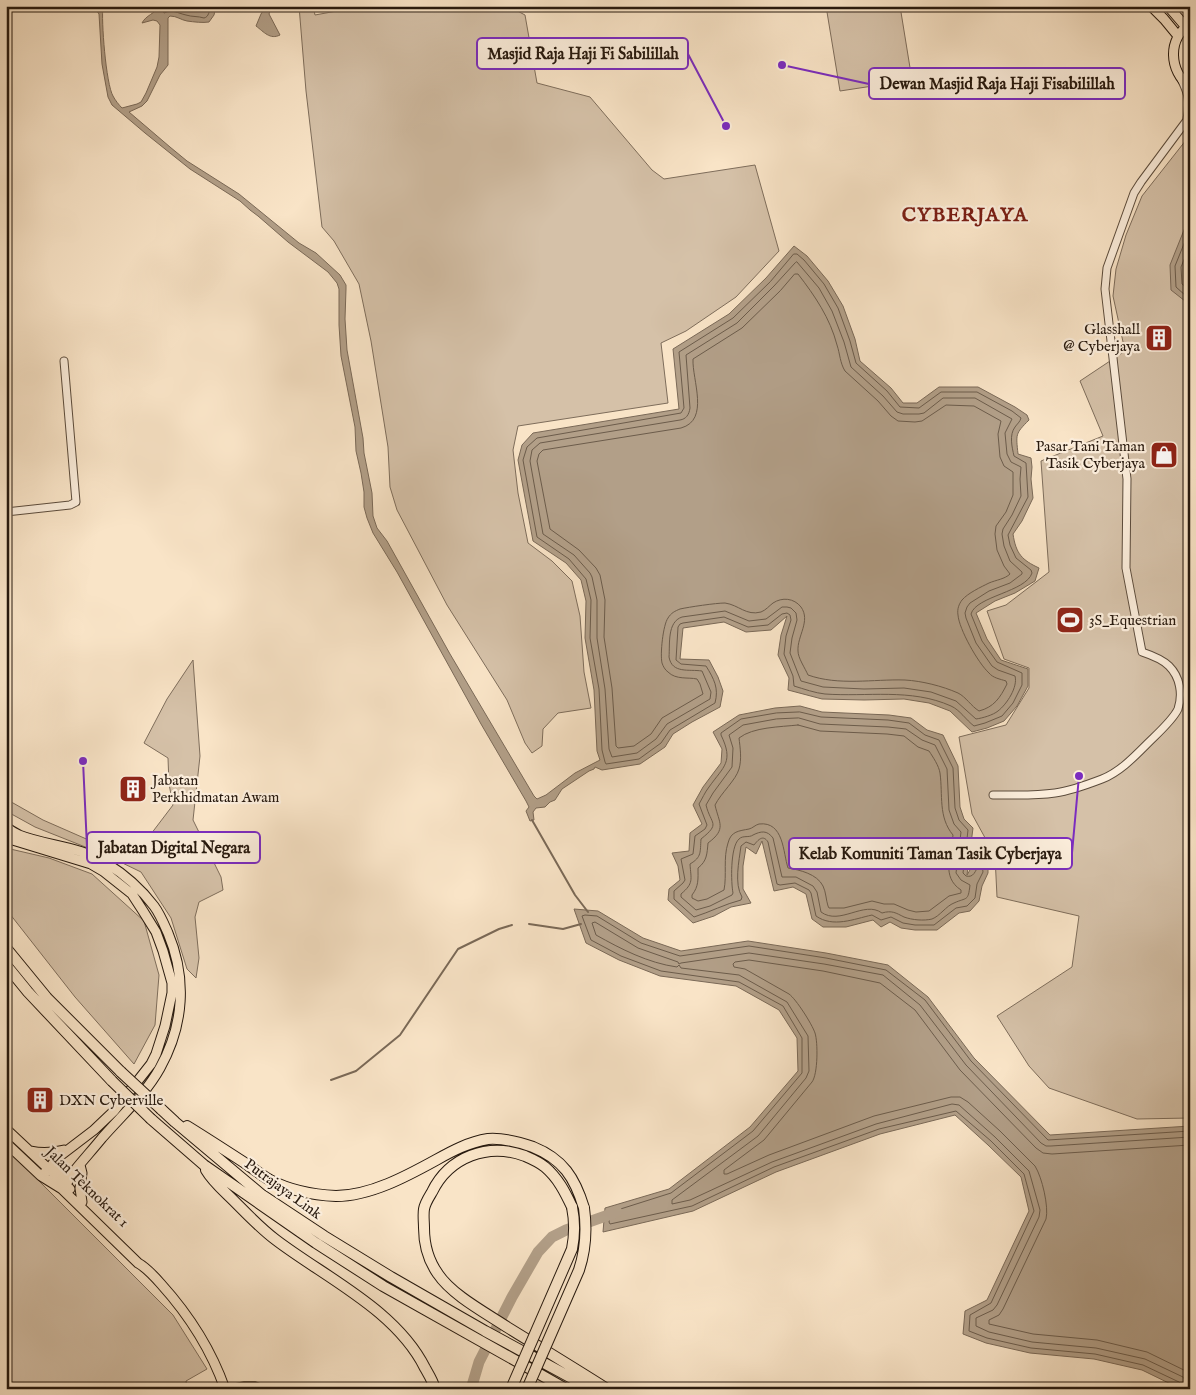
<svg xmlns="http://www.w3.org/2000/svg" width="1196" height="1395" font-family="'IM FELL English',serif">
  <style>
    .green { fill: #d5c1a8; stroke: #7e6d5b }
    .water { fill: #b29f88; stroke: #7a6957 }
    .lines { fill: none; stroke-linecap: round; stroke-linejoin: round }
    .shore { stroke: #6c5c4b; stroke-width: 1 }
    .stream { stroke: #7a6957; stroke-width: 2 }
    .river { stroke: #b29f88; stroke-width: 11 }
    .minor-casing { stroke: #5c4c3c; stroke-width: 9 }
    .major-casing { stroke: #27190e; stroke-width: 11 }
    .highway-casing { stroke: #27190e; stroke-width: 12 }
    .minor { stroke: #fbeddb; stroke-width: 7 }
    .major { stroke: #f9e4c7; stroke-width: 9 }
    .highway { stroke: #f9e4c7; stroke-width: 10 }
    .highway-bridge-casing { stroke: #27190e; stroke-width: 12; stroke-linecap: butt }
    .highway-bridge { stroke: #f9e4c7; stroke-width: 10 }
    .labels { text-anchor: middle; dominant-baseline: central; stroke-width: 4.5; stroke-linejoin: round; paint-order: stroke }
    .poi-label { font-size: 15px; fill: #27190e; stroke: #fbeddb; text-anchor: start }
    .street-label { font-size: 15px; fill: #27190e; stroke: #fbeddb }
    .district-label { font-size: 20px; font-weight: bold; letter-spacing: 1px; fill: #7a1f14; stroke: #fbeddb }
    .leader { fill: none; stroke: #7b2cbf; stroke-width: 2 }
    .callout-dot { fill: #7b2cbf; stroke: #fbeddb; stroke-width: 2 }
    .callout { fill: #fbeddb; stroke: #7b2cbf; stroke-width: 2 }
    .callout-label { font-size: 16px; text-anchor: middle; font-weight: bold; fill: #27190e }
  </style>
  <rect width="100%" height="100%" fill="#f9e4c7"/>
  <filter id="stains"><feTurbulence type="fractalNoise" baseFrequency=".004" numOctaves="4"/><feColorMatrix values="0 0 0 0 .2 0 0 0 0 .09 0 0 0 0 .02 0 0 0 .5 -.17"/></filter>
  <radialGradient id="worn" r=".72"><stop offset=".6" stop-color="#630" stop-opacity="0"/><stop offset="1" stop-color="#630" stop-opacity=".3"/></radialGradient>
  <path class="green" d="M299,6H313L315,15L364,6H508L525,15L537,83L590,97L652,170L664,179L755,165L779,251L736,297L686,331L661,343L668,403L518,426L513,450L518,493L528,543L552,561L572,581L580,616L584,672L591,708L558,713L543,729L542,746L532,753L525,743L507,700L447,605L397,510L390,487L388,447L371,341L359,284L334,241L322,227L306,91Z
    M826,6H900L912,80L840,91Z
    M1190,135V1118L1137,1119L1049,1088L1029,1066L997,1016L1072,967L1079,916L997,897L995,856L972,814L959,737L1006,725L1029,688V668L1004,659L987,611L1006,605L1049,572L1041,461L1103,436L1080,381L1125,351L1113,296L1116,269L1126,235L1142,196Z
    M193,660L200,756L193,820L221,877L223,890L199,902L195,917L199,958L196,978L187,969L171,918L141,872L108,856L35,827L6,811V799L43,820L132,859L173,805L169,784L168,758L144,743L167,699Z
    M6,848L49,858L92,874L144,921L159,975L155,1025L134,1064L75,997L6,909Z
    M6,1148L173,1315L207,1369L186,1381L187,1389H6Z"/>
  <path class="water" d="M82,6H103C101,20 106,84 113,96C115,100 119,105 122,108L137,104L141,102L146,93L157,67L159,57L160,25L157,21L153,20L142,23C146,15 155,14 159,6H216L214,15L209,22C203,23 194,22 187,21C181,20 177,16 170,16L168,18V65L160,75L147,101L142,106L129,112L170,147L187,161L239,194L299,243L316,253L340,275L346,285V289L345,319L347,350L363,438L364,453L372,493L373,516L377,528L387,541L450,654L534,796L537,799L546,795L575,773L600,760L597,751L594,690L585,638L586,601L581,580L566,563L533,541L518,460L522,445L533,433L679,409L673,349L729,314L766,278L794,246L807,256L828,281L843,306L855,339L860,361L891,388L903,403H917L939,387H978L1015,407L1027,415L1029,420C1015,434 1016,434 1018,454L1031,458L1032,467L1031,479L1033,498L1022,521L1013,534C1016,554 1022,560 1039,568L1035,581L1015,593L995,601L976,613L987,639L1001,660L1028,669V686L1017,706L1004,721L987,728L972,732L950,711L929,703L904,699L864,700L822,699L788,690L789,678L778,655L781,635L787,616L771,630L746,632L724,622L683,628L680,659L709,660L718,677L723,691L720,707L692,722L673,734L665,747L640,764L602,770L595,767L594,769L589,771L562,789L555,800L550,802L545,807L536,808L533,812L534,820L530,821L526,811L529,807L526,801L481,724L397,572L373,533L367,518L364,507V492L361,473L356,451L355,427L341,356L339,325V289L337,283L328,272L288,242L258,216L250,210L240,201L190,169L145,133L112,105L108,97L102,64L99,14C95,7 89,8 82,6Z
    M266,6H277L270,11L269,14L280,35C270,40 264,32 256,26L261,14Z
    M1190,215V302L1185,301L1171,290L1170,265Z
    M800,706L822,712L889,715L911,718L927,730L943,735L958,766L960,807L964,819L973,828L967,875L977,858L988,860V873L982,886L979,901L970,911L959,913L937,930H915L901,928L890,922L881,927L873,920L846,927H823L812,919L806,894L793,887L774,891L762,841L756,854L746,847L743,866V889L751,903L731,907L714,916L693,923L668,900L669,889L680,880L678,866L672,853L689,851L690,833L702,824L693,805L703,787L721,763L722,749L713,732L739,715L775,708Z
    M574,909L598,911L643,938L681,951L748,941L826,953L888,965L928,997L974,1058L1050,1135L1190,1126V1389H1181L1142,1370L1094,1359L1030,1353L986,1343L963,1334L965,1311L987,1300L1029,1211L1021,1177L988,1145L955,1115L880,1134L776,1172L693,1211L603,1232L605,1208L669,1189L750,1127L798,1071L797,1038L779,1010L736,986L660,976L619,960L586,943Z"/>
  <g class="lines">
    <path class="shore" d="M163,6V11L164,13C173,9 177,13 186,15C192,17 198,16 204,18C209,17 209,11 211,6
      M1190,229L1175,266L1176,287L1186,296L1190,297
      M1190,245L1181,267L1182,284L1190,290
      M794,254H797L804,260L824,284L838,308L850,341L856,363L887,391L900,407L919,408L941,392H977L1012,411L1021,418C1020,422 1017,424 1015,427C1009,435 1012,447 1014,456L1026,463L1028,497L1008,535L1010,545L1016,558L1031,570L1032,573C1026,592 976,596 971,614L982,641L997,662L1022,673V685L1013,703L1002,716L985,723L974,726C966,720 960,710 951,706C911,688 867,697 825,694C815,693 804,689 794,686L793,676L784,654L786,636L791,620L790,615L787,613L782,614L768,625L748,627L724,617L683,623L680,624L678,627L676,660L681,664L706,666C714,679 719,688 715,703L670,730L661,743L639,759L606,764L605,762L602,750L599,689L590,638L591,600L586,579L569,559L537,537L523,460L527,447L537,438L681,413L684,408L679,352L733,318L770,282Z
      M797,262L819,288L832,311L844,342L851,367L883,396L897,412L903,414H919L924,413L943,398H975L1012,419L1005,433L1007,454L1011,462L1021,467L1020,479L1021,496L1012,515L1003,529L1002,534L1004,546L1010,561L1022,572V574L1010,583L989,591L970,603L967,607L965,613L966,618L976,643L992,666L998,670L1015,676C1018,687 1007,704 998,711C993,715 983,718 976,719L956,701L931,692L904,688L864,689L823,687L801,681L790,653L792,638L797,620L796,613L791,608L787,607H782L766,619L749,621L725,611L682,617C667,622 670,644 669,657C672,674 689,669 702,671L711,692L710,699L667,724L656,739L637,753L612,757L609,749L605,689L597,638V600L592,577L590,573L574,555L543,534L530,461L532,450L540,443L680,420C686,419 689,415 690,408L686,355L737,323L774,286L795,263Z
      M795,274H798C815,296 830,318 837,345C840,354 840,363 845,371L878,401L891,416L898,421L915,422L922,421L946,405L974,406L1001,421L998,434L1000,457L1004,466L1013,472V495L1006,512L996,526L995,534L997,550L1004,566L1010,574C1005,579 996,580 989,583C981,587 968,593 962,600C959,604 957,609 958,615C959,629 978,663 989,673C993,678 1000,679 1006,681L1007,684C1000,698 994,707 979,711C971,706 966,697 958,693C942,686 922,681 905,680C873,679 839,686 808,675C805,668 798,658 798,651C797,636 811,621 801,607C794,598 782,597 773,603C769,606 766,610 761,612C746,616 739,605 725,603C716,603 689,607 680,609C675,611 671,613 668,618C663,625 660,654 662,663C663,666 665,670 668,672C676,680 688,677 697,679L700,684L703,694L662,718L651,734L634,746L618,748L616,746L612,688L604,637L605,600L600,575L596,568L579,550L550,529L537,461L539,454L543,450L681,428C710,420 692,380 693,359L742,328L780,291Z
      M800,712L821,717L888,720L909,723L925,735L939,740L953,768L955,808L959,820L968,830L963,873L966,876C974,878 975,871 979,865H982L983,872L977,884L975,898L967,906L956,908L934,925H915L903,923L891,917L881,920L872,915C854,919 833,928 816,916L811,893L809,890L795,883L780,885L777,884L768,842C763,834 758,840 754,845L746,842L741,846C739,861 734,884 742,897L741,900C725,904 710,912 694,917L674,899V891L683,883L685,880L681,859L693,854L695,836L705,829L707,825L699,804C702,799 705,792 709,787C724,766 734,762 721,735V733L741,719L776,713Z
      M799,718L820,724L888,727L906,729L922,740L935,745L947,769L949,810L954,824L961,832L956,873L961,880L970,885C968,902 967,897 954,903C946,906 940,916 932,919C924,921 912,920 904,917C896,913 892,910 882,913C864,900 840,926 821,912L817,892L813,886L796,877H782L773,838C767,830 761,831 753,835C749,838 743,835 739,839C730,847 731,883 733,893L732,895L710,906L696,910L681,897V894C694,883 691,880 690,864C702,857 700,852 701,839C721,823 711,825 706,805L713,793L732,767L733,748L729,735L743,725L776,719Z
      M798,725L820,731L887,734L904,736L918,747L929,751C933,757 939,766 940,773C943,795 938,817 953,835C951,855 941,877 961,890V893L949,896L929,911L916,912L908,910L894,904H884L872,901L844,908H829L828,906C826,900 826,892 823,886C817,874 800,870 788,868C783,853 784,821 759,824C755,825 753,828 749,829C739,831 731,831 728,843C723,858 727,875 724,890L707,899L698,901L692,898V895C699,886 698,879 698,868C707,861 707,854 708,843C727,829 719,823 715,805C721,793 736,780 739,769C742,759 740,747 739,738C753,727 780,727 798,725Z
      M1190,1145L1052,1154L1043,1153L1036,1148L960,1070L915,1010L880,983L823,971L749,960L735,962L733,964L734,967L745,969L789,994C796,999 812,1024 815,1033C818,1042 818,1074 812,1082L764,1140L724,1170V1174H727L769,1155L874,1116L951,1097H960L968,1102L1000,1131L1035,1166C1042,1177 1049,1207 1046,1219L1003,1309L999,1315L989,1320V1324L1033,1334L1097,1340L1147,1352L1190,1373
      M1182,1389V1385L1179,1382L1143,1365L1095,1354L1031,1348L987,1338L969,1331L970,1315L991,1303L1034,1211L1024,1174L991,1141L956,1111L879,1129L774,1167L692,1206L610,1224L609,1222L611,1212L671,1193L753,1131L802,1073V1038L783,1006L739,982L661,971L621,956L591,940L582,916L585,915L597,916L641,943L680,956L749,946L826,958L886,970L925,1000L971,1061L1048,1140L1190,1131
      M1188,1389L1187,1383L1183,1377L1145,1359L1096,1348L1032,1342L989,1332L976,1326V1318L993,1310L997,1305L1039,1217L1040,1210L1029,1171L995,1137L959,1105L952,1104L876,1124L772,1162L690,1200L672,1204V1200L758,1136L806,1078L809,1071L808,1036L787,1002L739,975L681,968L679,965L677,967C648,963 621,949 596,935L592,923L595,922L638,948L678,962L679,964L681,963L749,953L824,964L883,975L920,1005L966,1065L1041,1143L1046,1146H1051L1190,1137"/>
    <path class="stream" d="M532,820L575,895L588,912
      M529,924L563,929L581,924
      M331,1080L356,1071L400,1035L458,949L499,929L512,925
      M228,1386L244,1382H255L267,1387L280,1389
      M211,1389L221,1387"/>
    <path class="river" d="M471,1389L479,1362L512,1297L538,1252L552,1237L566,1230L617,1212"/>
    <defs>
      <path id="minor" d="M1182,81C1189,95 1190,103 1187,119
        M6,512L70,505L76,502L64,361
        M993,795C1014,795 1034,796 1055,793C1069,791 1089,784 1102,779C1120,772 1135,756 1148,743C1157,734 1173,720 1178,709C1183,694 1180,677 1169,666C1162,659 1151,655 1142,652L1126,568L1127,479L1105,289L1107,268L1134,193L1141,182L1190,116"/>
      <path id="major" d="M1151,6L1164,19L1178,36
        M1168,6L1186,27
        M1190,24C1167,39 1169,71 1190,87
        M6,827C10,830 15,833 19,835C47,846 80,846 106,863C124,874 141,889 154,906C160,914 164,924 168,933C187,978 184,1025 160,1068C145,1095 122,1115 102,1138C93,1149 84,1159 75,1170C71,1177 67,1183 62,1189
        M6,838L91,864L103,871L132,894L143,911L156,932L163,951L172,983V993L165,1026L156,1054L151,1064L114,1111L94,1130L56,1159L49,1169L41,1176
        M6,1129L70,1189
        M6,1143L41,1176L62,1189L138,1263C147,1268 154,1276 161,1284C189,1315 211,1349 225,1389
        M31,1151C43,1154 52,1153 64,1150
        M56,1159V1166L61,1173L70,1174L74,1172
        M80,1165L82,1173L80,1188L82,1202"/>
      <path id="highway" d="M6,948L47,998L121,1072
        M6,965L28,992L112,1081
        M161,1109L175,1122L262,1195L324,1236L391,1277L485,1331L592,1389
        M151,1119L204,1165L316,1243L383,1286L566,1389
        M187,1126C208,1139 228,1152 248,1165C255,1170 263,1176 270,1180C289,1190 315,1195 336,1196C370,1196 407,1176 436,1160C452,1151 469,1142 488,1139C503,1138 519,1142 533,1147C563,1159 575,1178 584,1208
        M206,1170C213,1182 224,1191 234,1201C247,1214 261,1229 276,1240C326,1278 396,1310 425,1368C429,1375 433,1381 435,1389
        M572,1207C565,1192 558,1178 545,1167C539,1162 532,1159 525,1156C488,1142 449,1157 432,1192C429,1197 425,1203 424,1209C423,1215 424,1222 424,1228C424,1245 428,1260 438,1274C452,1295 486,1313 507,1327C541,1348 574,1368 607,1389"/>
    </defs>
    <use href="#minor" class="minor-casing"/>
    <use href="#major" class="major-casing"/>
    <use href="#highway" class="highway-casing"/>
    <use href="#minor" class="minor"/>
    <use href="#major" class="major"/>
    <use href="#highway" class="highway"/>
    <defs>
      <path id="highway-bridge" d="M121,1072L161,1109
        M112,1081L151,1119
        M511,1389L572,1249C575,1234 575,1222 572,1207
        M527,1389L579,1270C586,1249 587,1230 584,1208"/>
    </defs>
    <use href="#highway-bridge" class="highway-bridge-casing"/>
    <use href="#highway-bridge" class="highway-bridge"/>
  </g>
  <defs>
    <symbol id="building-square" viewBox="-11 -11 22 22"><rect x="-9" y="-9" width="18" height="18" rx="4" fill="#8f2418" stroke="#fbeddb"/><path d="M-4-6H4V6H1V3H-1V6H-4ZM-2.5-4.3h1.7v1.8h-1.7ZM.8-4.3h1.7v1.8H.8ZM-2.5-1h1.7V.8h-1.7ZM.8-1h1.7V.8H.8Z" fill="#fff"/></symbol>
    <symbol id="shop-square" viewBox="-11 -11 22 22"><rect x="-9" y="-9" width="18" height="18" rx="4" fill="#8f2418" stroke="#fbeddb"/><path d="M-5-2.5h2.3a2.7 3.5 0 0 1 5.4 0H5L5.5 6h-11ZM-1.5-2.5h3a1.5 2.3 0 0 0-3 0Z" fill="#fff"/></symbol>
    <symbol id="stadium-square" viewBox="-11 -11 22 22"><rect x="-9" y="-9" width="18" height="18" rx="4" fill="#8f2418" stroke="#fbeddb"/><path d="M0-5a6.5 5 0 1 0 0 10a6.5 5 0 1 0 0-10ZM-3.5-1.8h7v3.6h-7Z" fill="#fff"/></symbol>
  </defs>
  <g fill-rule="evenodd">
    <use href="#building-square" x="1143" y="322" width="32" height="32"/>
    <use href="#shop-square" x="1148" y="439" width="32" height="32"/>
    <use href="#stadium-square" x="1054" y="604" width="32" height="32"/>
    <use href="#building-square" x="117" y="773" width="32" height="32"/>
    <use href="#building-square" x="24" y="1084" width="32" height="32"/>
  </g>
  <g class="labels">
    <g class="poi-label">
      <text x="1140" y="329" text-anchor="end">Glasshall<tspan x="1140" dy="17">@ Cyberjaya</tspan></text>
      <text x="1145" y="446" text-anchor="end">Pasar Tani Taman<tspan x="1145" dy="17">Tasik Cyberjaya</tspan></text>
      <text x="1089" y="620">3S_Equestrian</text>
      <text x="152" y="780">Jabatan<tspan x="152" dy="17">Perkhidmatan Awam</tspan></text>
      <text x="59" y="1100">DXN Cyberville</text>
    </g>
    <g class="street-label">
      <text transform="translate(87 1187) rotate(44)">Jalan Teknokrat 1</text>
      <text transform="translate(283 1189) rotate(36)">Putrajaya Link</text>
    </g>
    <g class="district-label">
      <text x="965" y="215">CYBERJAYA</text>
    </g>
  </g>
  <path class="leader" d="M726 126L688 54M782 65L869 84M83 761L87 847M1079 776L1072 853"/>
  <g class="callout-dot">
    <circle cx="726" cy="126" r="5"/>
    <circle cx="782" cy="65" r="5"/>
    <circle cx="83" cy="761" r="5"/>
    <circle cx="1079" cy="776" r="5"/>
  </g>
  <g class="callout">
    <rect x="477" y="38" width="211" height="31" rx="5"/>
    <rect x="869" y="68" width="256" height="31" rx="5"/>
    <rect x="87" y="832" width="173" height="31" rx="5"/>
    <rect x="789" y="838" width="283" height="31" rx="5"/>
  </g>
  <g class="callout-label">
    <text x="583" y="59">Masjid Raja Haji Fi Sabilillah</text>
    <text x="997" y="89">Dewan Masjid Raja Haji Fisabilillah</text>
    <text x="174" y="853">Jabatan Digital Negara</text>
    <text x="930" y="859">Kelab Komuniti Taman Tasik Cyberjaya</text>
  </g>
  <rect width="1196" height="1395" fill="none" stroke="#f9e4c7" stroke-width="25"/>
  <rect x="8" y="8" width="1181" height="1380" fill="none" stroke="#27190e" stroke-width="2.5"/>
  <rect x="12" y="12" width="1171" height="1370" fill="none" stroke="#27190e"/>
  <rect width="100%" height="100%" filter="url(#stains)"/>
  <rect width="100%" height="100%" fill="url(#worn)"/>
</svg>
